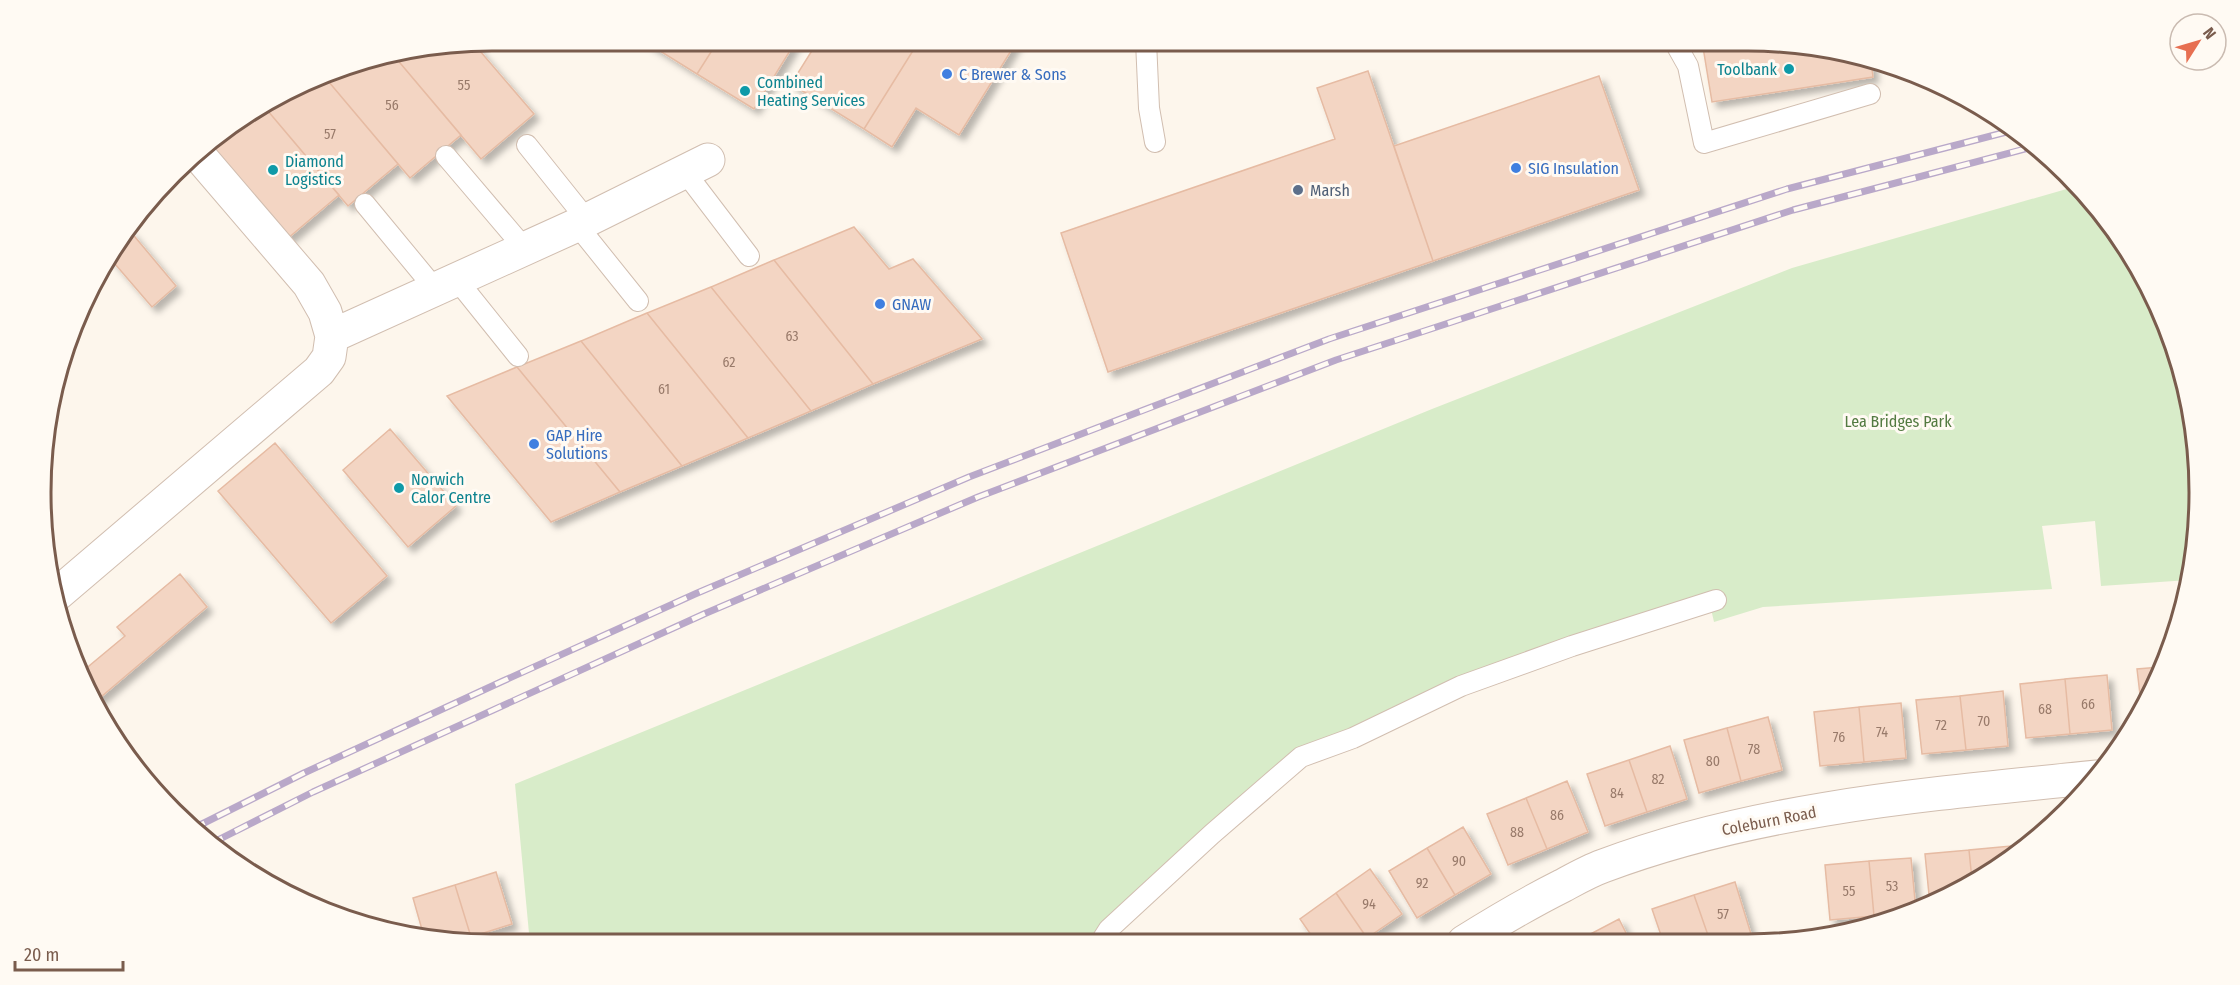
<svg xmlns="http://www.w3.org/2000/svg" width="2240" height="985" font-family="'Fira Sans Condensed',sans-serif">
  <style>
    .green { fill: #d8ecc9 }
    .building { fill: #f3d5c3; stroke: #e6bba3; stroke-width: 1.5; filter: url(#shadow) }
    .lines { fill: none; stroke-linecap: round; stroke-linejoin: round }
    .lane-casing { stroke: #d1beb0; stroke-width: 22 }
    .street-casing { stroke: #d1beb0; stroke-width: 35 }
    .lane { stroke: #fff; stroke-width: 20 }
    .street { stroke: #fff; stroke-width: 33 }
    .rail-casing { stroke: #b9a8c9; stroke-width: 7 }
    .rail { stroke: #fffaf3; stroke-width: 4.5; stroke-dasharray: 14; stroke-linecap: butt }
    .culture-dot { fill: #0f9aa8; stroke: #fffaf3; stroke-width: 2 }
    .shop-dot { fill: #3f7fe0; stroke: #fffaf3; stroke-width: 2 }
    .service-dot { fill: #5c6f8a; stroke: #fffaf3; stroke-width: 2 }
    .labels { text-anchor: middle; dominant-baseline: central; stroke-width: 6; stroke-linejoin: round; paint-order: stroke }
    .number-label { font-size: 14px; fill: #987a6a }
    .culture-label { font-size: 16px; fill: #0d838f; stroke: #fffaf3; text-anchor: start }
    .shop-label { font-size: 16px; fill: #366cbe; stroke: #fffaf3; text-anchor: start }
    .service-label { font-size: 16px; fill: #4e5e75; stroke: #fffaf3; text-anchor: start }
    .park-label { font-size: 16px; fill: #537a41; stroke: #fffaf3 }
    .street-label { font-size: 16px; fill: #7a5c4d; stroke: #fffaf3 }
    .rim { fill: none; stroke: #7a5c4d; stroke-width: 3 }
  </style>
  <defs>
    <filter id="shadow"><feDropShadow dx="5.5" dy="5.5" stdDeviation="3" flood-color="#0004"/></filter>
  </defs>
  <rect width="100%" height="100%" fill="#fdf6ec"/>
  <path class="green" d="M2077,186L2106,218L2153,293L2184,376L2199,463L2196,552L2189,580L2101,586L2095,521L2042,526L2052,589L1763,607L1714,622L1709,600L1283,764L1100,924L1086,943L530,944L515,784L1432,409L1792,268Z"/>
  <path class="building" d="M644,41H718L697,74Z
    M718,41H796L754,109L697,74Z
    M818,41H919L864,129L791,84Z
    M919,41H1017L959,135L916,108L892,147L864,129Z
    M1702,41H1748L1871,61L1873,77L1712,102Z
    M474,44L534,114L481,159L395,57Z
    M395,57L461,135L410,178L323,75L347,65Z
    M1368,71L1433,261L1108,372L1061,233L1335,139L1317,88Z
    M323,75L398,164L348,206L262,104Z
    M1599,76L1639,190L1433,261L1394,146Z
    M262,104L339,195L287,239L207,144Z
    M854,227L889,269L913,259L982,339L873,384L774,260Z
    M130,231L176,286L152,307L109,257Z
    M774,260L873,384L811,411L711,287Z
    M711,287L811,411L748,438L647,313Z
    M647,313L748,438L682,466L581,341Z
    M581,341L682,466L620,492L517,367Z
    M517,367L620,492L551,522L447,396Z
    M390,429L456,506L408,547L343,470Z
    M275,443L387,576L331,623L218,491Z
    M180,574L207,607L95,702L83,671L125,636L117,627Z
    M2160,667L2141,703L2137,669Z
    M2107,675L2112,730L2070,734L2065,679Z
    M2065,679L2070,734L2026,738L2020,684Z
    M2003,691L2008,746L1966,750L1960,696Z
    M1960,696L1966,750L1922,754L1916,700Z
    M1901,703L1906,758L1864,762L1859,707Z
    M1859,707L1864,762L1820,766L1814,712Z
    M1768,717L1782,770L1741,781L1727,728Z
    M1727,728L1741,781L1699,793L1684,740Z
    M1670,746L1687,799L1647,812L1629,760Z
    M1629,760L1647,812L1605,826L1587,774Z
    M1567,781L1588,832L1547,849L1526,798Z
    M1526,798L1547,849L1508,865L1487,814Z
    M1463,827L1491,874L1455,895L1427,848Z
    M2011,846L2012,857L1972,880L1969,850Z
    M1427,848L1455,895L1417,918L1389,871Z
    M1969,850L1972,880L1930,905L1925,854Z
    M1911,858L1916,911L1874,916L1869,861Z
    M1869,861L1874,916L1830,920L1825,865Z
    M1370,869L1402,914L1367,938L1336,893Z
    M496,872L512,924L471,937L455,885Z
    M1735,882L1751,934L1730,941H1710L1694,895Z
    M455,885L471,937L463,940L423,933L413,898Z
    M1336,893L1367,938L1362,942H1316L1300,919Z
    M1694,895L1710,941H1663L1652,909Z
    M1619,919L1630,941H1583L1581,939Z"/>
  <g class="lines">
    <defs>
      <path id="lane" d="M1146,41L1149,108L1155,142
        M1674,41L1688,66L1704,143L1870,94
        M527,145L587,220
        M446,156L525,249
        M685,172L749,256
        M365,204L436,290
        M577,225L638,301
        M457,280L518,356
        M1100,943L1109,929L1212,834L1301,757L1353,738L1461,686L1572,646L1716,600"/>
      <path id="street" d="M332,336L577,225L708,160
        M55,596L319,371L329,357L332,336L325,312L309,284L196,152
        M1464,942C1496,922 1528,903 1562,886C1575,879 1589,871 1603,866C1760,807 1931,794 2097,777"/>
    </defs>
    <use href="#lane" class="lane-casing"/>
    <use href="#street" class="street-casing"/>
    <use href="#lane" class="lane"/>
    <use href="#street" class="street"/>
    <defs>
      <path id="rail" d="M192,829L304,773L503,681L695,594L969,477L1329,339L1787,189L2014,130
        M210,844L313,792L704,614L978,497L1336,360L1793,210L2036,146"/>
    </defs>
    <use href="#rail" class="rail-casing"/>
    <use href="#rail" class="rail"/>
  </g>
  <g class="culture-dot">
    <circle cx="1789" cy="69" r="6"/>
    <circle cx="745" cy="91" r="6"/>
    <circle cx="273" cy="170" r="6"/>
    <circle cx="399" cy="488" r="6"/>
  </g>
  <g class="shop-dot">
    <circle cx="947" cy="74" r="6"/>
    <circle cx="1516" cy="168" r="6"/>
    <circle cx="880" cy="304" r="6"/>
    <circle cx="534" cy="444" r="6"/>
  </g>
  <circle class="service-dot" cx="1298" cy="190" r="6"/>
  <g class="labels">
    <g class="number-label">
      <text x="464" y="85">55</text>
      <text x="392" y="105">56</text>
      <text x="330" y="134">57</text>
      <text x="792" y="336">63</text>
      <text x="729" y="362">62</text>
      <text x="664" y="389">61</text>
      <text x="2088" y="704">66</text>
      <text x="2045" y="709">68</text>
      <text x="1984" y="721">70</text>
      <text x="1941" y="725">72</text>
      <text x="1882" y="732">74</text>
      <text x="1839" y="737">76</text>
      <text x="1754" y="749">78</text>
      <text x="1713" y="761">80</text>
      <text x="1658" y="779">82</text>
      <text x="1617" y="793">84</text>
      <text x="1557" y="815">86</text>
      <text x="1517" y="832">88</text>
      <text x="1459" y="861">90</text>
      <text x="1422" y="883">92</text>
      <text x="1892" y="886">53</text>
      <text x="1849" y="891">55</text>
      <text x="1369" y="904">94</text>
      <text x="1723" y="914">57</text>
    </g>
    <g class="culture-label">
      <text x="1777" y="69" text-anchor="end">Toolbank</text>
      <text x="757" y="82">Combined<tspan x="757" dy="18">Heating Services</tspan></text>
      <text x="285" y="161">Diamond<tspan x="285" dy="18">Logistics</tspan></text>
      <text x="411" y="479">Norwich<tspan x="411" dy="18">Calor Centre</tspan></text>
    </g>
    <g class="shop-label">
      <text x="959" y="74">C Brewer &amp; Sons</text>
      <text x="1528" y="168">SIG Insulation</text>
      <text x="892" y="304">GNAW</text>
      <text x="546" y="435">GAP Hire<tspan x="546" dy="18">Solutions</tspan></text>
    </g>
    <g class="service-label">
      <text x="1310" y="190">Marsh</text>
    </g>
    <g class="park-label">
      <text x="1898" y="421">Lea Bridges Park</text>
    </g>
    <g class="street-label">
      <text transform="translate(1769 821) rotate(-11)">Coleburn Road</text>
    </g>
  </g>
  <path d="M0 0H2240V985H0ZM492 51H1748A441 441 0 0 1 2189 492V493A441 441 0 0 1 1748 934H492A441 441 0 0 1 51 493V492A441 441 0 0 1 492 51Z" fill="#fffaf3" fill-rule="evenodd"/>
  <path class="rim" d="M492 51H1748A441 441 0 0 1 2189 492V493A441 441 0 0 1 1748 934H492A441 441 0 0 1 51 493V492A441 441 0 0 1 492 51Z"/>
  <g transform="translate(2198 42) rotate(53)"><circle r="28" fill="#fffaf3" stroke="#cabbb1" stroke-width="1.5"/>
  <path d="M0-4.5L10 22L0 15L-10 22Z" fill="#e76f51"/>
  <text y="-9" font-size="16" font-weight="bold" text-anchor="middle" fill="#7a5c4d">N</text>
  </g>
  <path d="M15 961v9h108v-9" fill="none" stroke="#7a5c4d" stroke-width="3"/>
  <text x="24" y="961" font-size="18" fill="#7a5c4d" stroke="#fffaf3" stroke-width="4.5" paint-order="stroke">20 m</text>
</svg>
